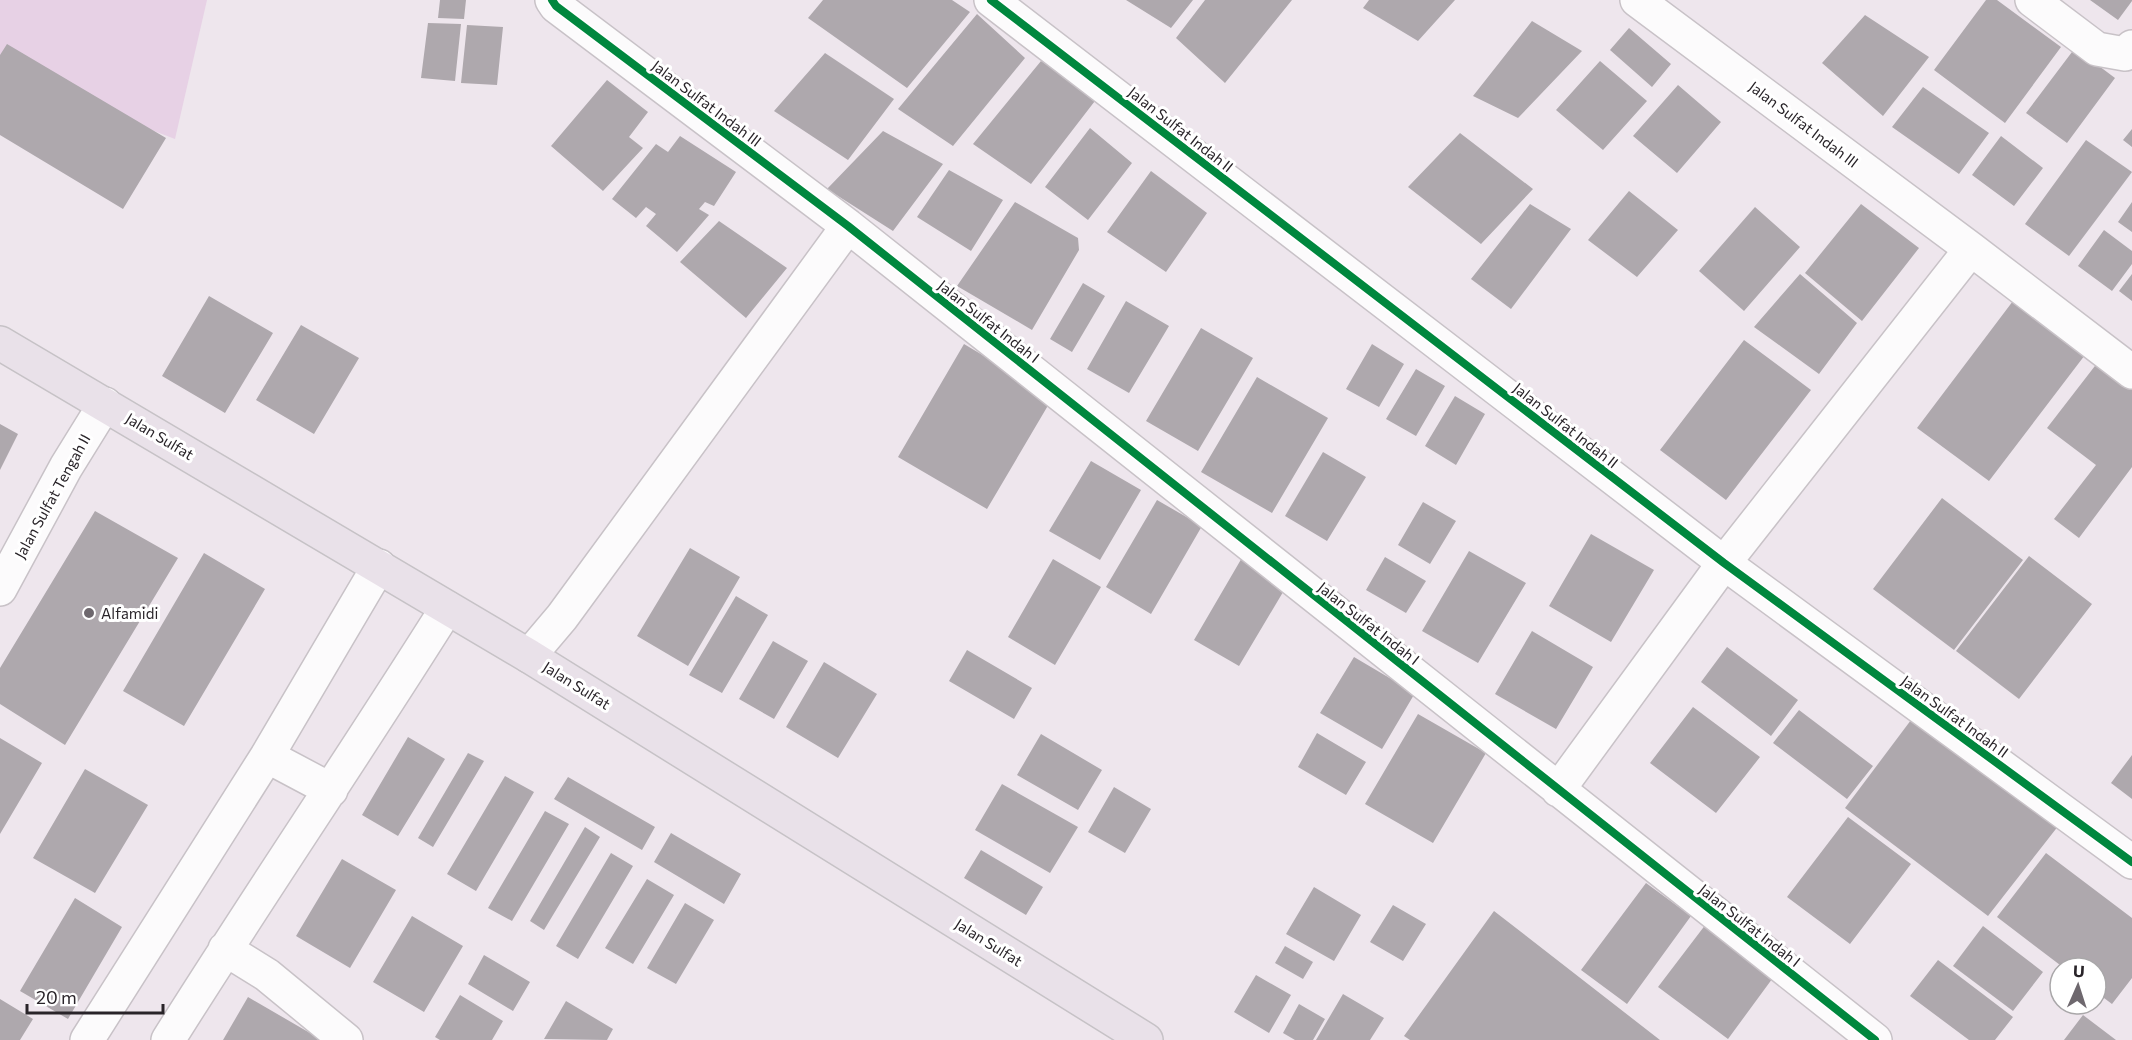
<svg xmlns="http://www.w3.org/2000/svg" width="2132" height="1040" font-family="Commissioner,sans-serif">
  <style>
    .green { fill: #e7d1e5 }
    .building { fill: #aea8ad }
    .lines { fill: none; stroke-linecap: round; stroke-linejoin: round }
    .minor-casing { stroke: #c8c2c7; stroke-width: 36 }
    .primary-casing { stroke: #c6c2c6; stroke-width: 36 }
    .minor { stroke: #fcfbfc; stroke-width: 33 }
    .primary { stroke: #e9e1e9; stroke-width: 33 }
    .cycleway-casing { stroke: #fff; stroke-width: 11 }
    .cycleway { stroke: #00873e; stroke-width: 8 }
    .poi-dot { fill: #6e686e; stroke: #fff; stroke-width: 2 }
    .labels { text-anchor: middle; dominant-baseline: central; stroke-width: 6; stroke-linejoin: round; paint-order: stroke }
    .street-label { font-size: 15px; fill: #292429; stroke: #fff }
    .poi-label { font-size: 15px; fill: #292429; stroke: #fff; text-anchor: start }
  </style>
  <rect width="100%" height="100%" fill="#eee6ed"/>
  <path class="green" d="M0,0H207L175,139L0,72Z"/>
  <path class="building" d="M440,0H466L464,19L438,18Z
    M823,0H952L970,12L907,88L808,18Z
    M1126,0H1193L1171,28Z
    M1205,0H1292L1225,83L1176,38Z
    M1369,0H1455L1418,41L1363,8Z
    M1986,0H1997L2061,47L2005,123L1934,70Z
    M2090,0H2132V1L2118,20Z
    M977,14L1025,58L953,146L898,109Z
    M1865,15L1929,57L1883,116L1822,63Z
    M1532,21L1582,51L1518,118L1473,96Z
    M428,23L461,24L455,81L421,78Z
    M467,25L503,27L497,85L461,83Z
    M1629,28L1671,64L1652,87L1610,50Z
    M7,44L166,138L123,209L0,135V55Z
    M2075,48L2115,78L2067,143L2026,113Z
    M825,53L894,99L848,160L774,111Z
    M1041,61L1098,97L1031,184L973,144Z
    M1600,61L1647,101L1603,150L1556,110Z
    M607,80L648,112L629,137L643,148L603,191L551,146Z
    M1678,85L1721,122L1677,173L1633,136Z
    M1923,87L1989,133L1959,174L1892,127Z
    M1090,128L1132,163L1088,220L1045,187Z
    M2132,129V147L2123,140Z
    M883,131L943,164L893,231L827,189Z
    M1460,133L1533,189L1481,244L1408,187Z
    M680,136L736,172L714,206L705,202L699,209L709,215L677,252L646,226L656,214L646,207L636,218L612,199L656,144L668,152Z
    M2001,136L2043,168L2014,206L1972,175Z
    M2086,140L2132,172L2069,256L2025,224Z
    M949,170L1003,200L971,251L917,217Z
    M1151,171L1207,213L1166,272L1107,232Z
    M1629,191L1678,230L1637,277L1588,240Z
    M1015,202L1078,238L1079,250L1032,330L957,286Z
    M2132,202V232L2118,222Z
    M1530,204L1571,229L1511,309L1471,279Z
    M1861,204L1919,248L1862,321L1805,273Z
    M1755,207L1800,247L1744,311L1699,271Z
    M719,221L787,268L746,318L680,262Z
    M2104,230L2132,251V264L2112,291L2078,266Z
    M1800,274L1857,323L1819,374L1754,327Z
    M2132,274V301L2119,291Z
    M1083,283L1105,296L1072,352L1050,339Z
    M209,296L273,333L225,413L162,376Z
    M2016,297L2088,351L1989,481L1917,428Z
    M1126,301L1169,326L1129,393L1087,369Z
    M301,325L359,358L314,434L256,400Z
    M1201,328L1253,358L1198,451L1146,421Z
    M1744,340L1811,390L1726,500L1660,450Z
    M964,344L1053,397L987,509L898,457Z
    M1372,344L1404,364L1379,407L1346,389Z
    M2098,362L2132,388V467L2079,538L2054,519L2096,465L2047,428Z
    M1416,369L1445,386L1416,436L1386,419Z
    M1257,377L1328,418L1272,513L1201,472Z
    M1455,396L1485,414L1456,465L1425,446Z
    M0,424L18,434L0,470Z
    M1323,452L1366,477L1327,541L1285,516Z
    M1091,461L1141,490L1100,560L1049,531Z
    M1942,498L2023,560L1954,650L1873,589Z
    M1157,500L1202,526L1151,614L1106,587Z
    M1423,502L1456,521L1430,564L1398,545Z
    M95,511L178,558L65,745L0,704V668Z
    M1591,534L1654,570L1611,642L1549,606Z
    M690,548L740,577L688,666L637,636Z
    M1469,551L1526,583L1478,663L1422,631Z
    M204,553L265,589L184,726L123,691Z
    M1243,556L1289,582L1239,666L1194,640Z
    M2029,556L2092,604L2019,699L1956,651Z
    M1385,557L1426,581L1406,613L1366,590Z
    M1053,559L1101,587L1055,665L1008,637Z
    M736,596L768,615L722,693L689,675Z
    M1532,631L1593,667L1556,729L1495,694Z
    M773,641L808,661L774,719L739,699Z
    M1727,647L1798,700L1771,736L1701,682Z
    M967,650L1032,688L1014,719L949,681Z
    M1354,657L1415,693L1382,749L1320,713Z
    M824,662L877,694L838,758L786,727Z
    M1693,707L1760,757L1716,813L1650,763Z
    M1799,710L1873,766L1847,799L1773,743Z
    M1418,714L1486,753L1433,843L1365,804Z
    M1914,716L2059,825L1988,916L1845,808Z
    M1317,733L1366,762L1346,795L1298,767Z
    M1041,734L1102,770L1078,810L1017,775Z
    M408,737L445,759L398,836L362,815Z
    M0,738L42,763L0,834Z
    M468,753L484,761L433,847L418,838Z
    M2132,755V799L2111,783Z
    M85,769L148,805L95,893L33,858Z
    M505,776L534,792L476,891L447,874Z
    M568,777L655,827L642,850L554,799Z
    M1002,784L1078,827L1050,873L975,830Z
    M1114,787L1151,809L1125,853L1088,832Z
    M545,811L569,824L512,921L488,908Z
    M1848,817L1911,864L1850,944L1787,897Z
    M585,827L600,837L544,930L530,921Z
    M671,833L741,874L724,904L654,862Z
    M981,850L1043,887L1026,915L964,878Z
    M611,853L633,866L578,959L556,946Z
    M2046,853L2132,918V978L2112,1004L2096,992V968H2064L1997,917Z
    M342,859L396,890L350,968L296,936Z
    M647,879L674,895L633,964L605,948Z
    M1646,883L1691,916L1627,1004L1581,970Z
    M1314,887L1361,915L1334,961L1286,934Z
    M75,898L122,927L68,1019L20,991Z
    M685,903L714,920L676,984L647,968Z
    M1393,905L1426,924L1403,961L1370,942Z
    M1494,911L1660,1040H1410L1404,1036Z
    M412,916L463,946L424,1012L373,982Z
    M1706,924L1775,975L1728,1039L1658,987Z
    M1983,926L2043,972L2013,1011L1953,966Z
    M1285,946L1313,962L1303,979L1275,963Z
    M484,955L530,982L513,1011L468,984Z
    M1938,960L2013,1017L1995,1040H1969L1910,996Z
    M1256,975L1291,995L1269,1033L1234,1012Z
    M1343,994L1384,1018L1370,1040H1316Z
    M460,995L503,1021L492,1040H440L435,1037Z
    M248,997L322,1040H223Z
    M0,999L33,1019L20,1040H0Z
    M566,1001L613,1029L607,1040L544,1039Z
    M1299,1004L1325,1019L1313,1040H1295L1283,1033Z
    M2083,1015L2116,1040H2064Z"/>
  <g class="lines">
    <defs>
      <path id="minor" d="M552,0L556,6L848,226L1875,1040
        M991,0L1724,563L2132,862
        M1637,0L1971,249L2132,372
        M2032,0L2097,49L2125,54L2132,47
        M0,589L66,467L105,404
        M529,656L562,617L848,226
        M267,756L331,790
        M1558,790L1724,563L1971,249
        M225,949L267,975L346,1040
        M87,1040L267,756L379,566
        M168,1040C259,895 356,753 447,608"/>
      <path id="primary" d="M0,343L529,656L1146,1040"/>
    </defs>
    <use href="#minor" class="minor-casing"/>
    <use href="#primary" class="primary-casing"/>
    <use href="#minor" class="minor"/>
    <use href="#primary" class="primary"/>
    <defs>
      <path id="cycleway" d="M552,0L556,6L848,226L1875,1040
        M991,0L1724,563L2132,862"/>
    </defs>
    <use href="#cycleway" class="cycleway-casing"/>
    <use href="#cycleway" class="cycleway"/>
  </g>
  <circle class="poi-dot" cx="89" cy="613" r="6"/>
  <g class="labels">
    <g class="street-label">
      <text transform="translate(707 103) rotate(37)">Jalan Sulfat Indah III</text>
      <text transform="translate(1804 124) rotate(37)">Jalan Sulfat Indah III</text>
      <text transform="translate(1181 129) rotate(38)">Jalan Sulfat Indah II</text>
      <text transform="translate(989 321) rotate(38)">Jalan Sulfat Indah I</text>
      <text transform="translate(1566 425) rotate(38)">Jalan Sulfat Indah II</text>
      <text transform="translate(160 436) rotate(31)">Jalan Sulfat</text>
      <text transform="translate(52 496) rotate(-61)">Jalan Sulfat Tengah II</text>
      <text transform="translate(1369 623) rotate(38)">Jalan Sulfat Indah I</text>
      <text transform="translate(577 685) rotate(32)">Jalan Sulfat</text>
      <text transform="translate(1955 716) rotate(36)">Jalan Sulfat Indah II</text>
      <text transform="translate(1750 925) rotate(38)">Jalan Sulfat Indah I</text>
      <text transform="translate(989 942) rotate(32)">Jalan Sulfat</text>
    </g>
    <g class="poi-label">
      <text x="101" y="613">Alfamidi</text>
    </g>
  </g>
  <g transform="translate(2078 986) rotate(3)"><circle r="28" fill="#ffffff" stroke="#a9a7a9" stroke-width="1.5"/>
  <path d="M0-4.5L10 22L0 15L-10 22Z" fill="#6e686e"/>
  <text y="-9" font-size="16" font-weight="bold" text-anchor="middle" fill="#292429">U</text>
  </g>
  <path d="M27 1004v9h136v-9" fill="none" stroke="#292429" stroke-width="3"/>
  <text x="36" y="1004" font-size="18" fill="#292429" stroke="#ffffff" stroke-width="4.5" paint-order="stroke">20 m</text>
</svg>
